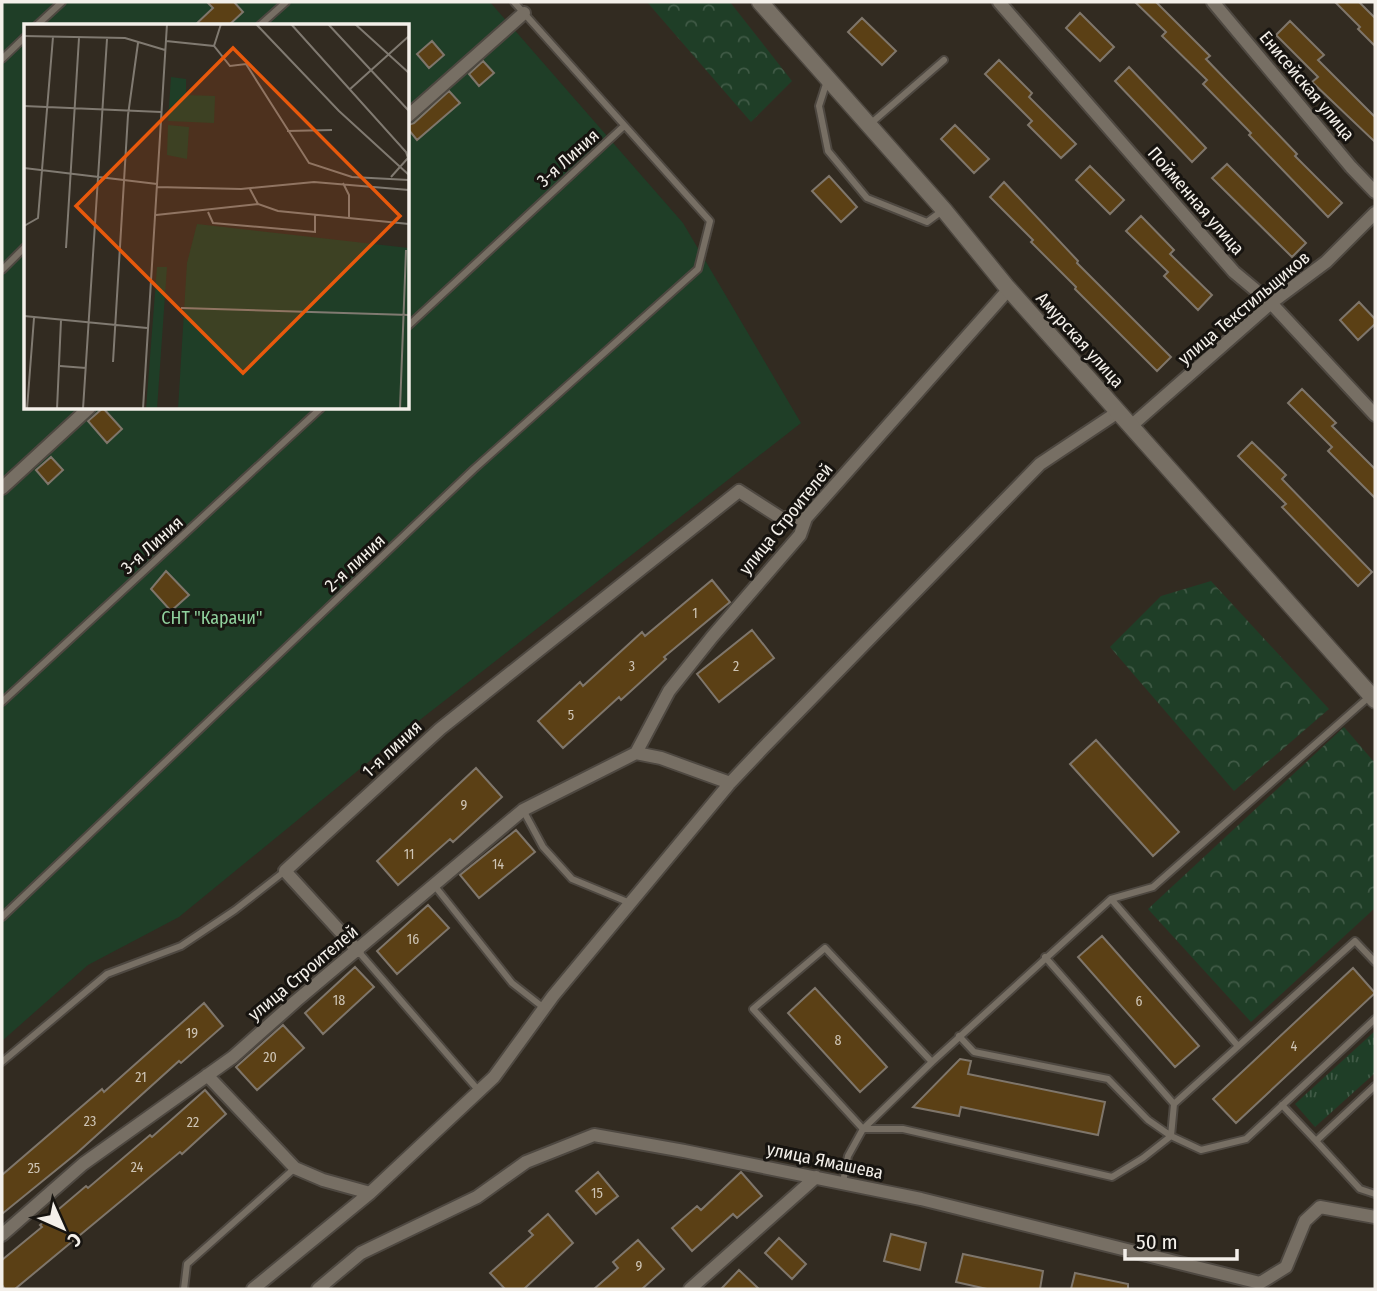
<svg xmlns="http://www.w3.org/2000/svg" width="1377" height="1291" font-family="'Fira Sans Condensed',sans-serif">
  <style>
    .forest { fill: url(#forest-crowns) }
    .park { fill: url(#park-tufts) }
    .garden { fill: #1f3e27; fill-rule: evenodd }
    .building { fill: #5b4015; stroke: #7f766b; stroke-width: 2 }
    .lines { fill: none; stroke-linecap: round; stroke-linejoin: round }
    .service-casing { stroke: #4e4841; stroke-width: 10 }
    .minor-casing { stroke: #4e4841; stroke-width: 16 }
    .tertiary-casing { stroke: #4e4841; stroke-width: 19 }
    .service { stroke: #776f64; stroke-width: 6 }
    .minor { stroke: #776f64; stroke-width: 12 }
    .tertiary { stroke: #776f64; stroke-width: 16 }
    .labels { text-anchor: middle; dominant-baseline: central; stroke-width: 6; stroke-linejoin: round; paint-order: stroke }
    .number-label { font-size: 14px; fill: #cec4b5 }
    .street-label { font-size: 18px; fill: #f4f0ea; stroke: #171410 }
    .park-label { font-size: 18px; fill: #90d19d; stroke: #171410 }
    .inset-road { fill: none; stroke: #807a71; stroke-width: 2 }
    .view { fill: #e8590c; fill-opacity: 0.15; stroke: #e8590c; stroke-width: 3.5 }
    .inset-edge { fill: none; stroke: #f4f0ea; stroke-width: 3.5 }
  </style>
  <defs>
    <pattern id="forest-crowns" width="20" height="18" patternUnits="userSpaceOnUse" patternTransform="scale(1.75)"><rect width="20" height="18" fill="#1f3e27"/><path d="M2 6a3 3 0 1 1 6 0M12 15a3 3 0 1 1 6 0" fill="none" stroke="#405a46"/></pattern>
    <pattern id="park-tufts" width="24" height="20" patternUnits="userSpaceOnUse" patternTransform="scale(1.75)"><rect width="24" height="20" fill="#1f3e27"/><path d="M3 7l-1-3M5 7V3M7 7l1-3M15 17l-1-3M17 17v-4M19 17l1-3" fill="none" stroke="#405a46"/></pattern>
  </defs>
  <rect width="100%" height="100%" fill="#322b21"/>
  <path class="forest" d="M647,2H730L792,81L751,122Z
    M1211,581L1329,709L1234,791L1110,647L1161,596Z
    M1344,727L1375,763V908L1251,1022L1148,909Z"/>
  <path class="park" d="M1375,1031V1073L1315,1127L1295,1104Z"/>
  <path class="garden" d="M2,2H490L683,223L801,423L421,719L179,917L88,965L2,1041ZM26,26H408V408H26Z"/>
  <path class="building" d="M207,2H234L243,12L228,26H194L213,8Z
    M1135,2H1156L1210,56L1206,59L1297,154L1295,156L1342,203L1328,217L1249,135L1251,133L1203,84L1207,80L1162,36L1166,32Z
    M1335,2H1359L1375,18V46L1358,29L1360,27Z
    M1080,13L1114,47L1100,61L1066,28Z
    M862,18L896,51L882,65L848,32Z
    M1290,21L1324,55L1318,60L1375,117V142L1312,82L1318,77L1276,35Z
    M432,41L444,55L429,68L417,54Z
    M999,60L1032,93L1029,97L1076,144L1061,158L1028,125L1032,121L985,74Z
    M483,61L494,73L479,86L469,74Z
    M1129,67L1206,148L1192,162L1115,81Z
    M449,91L460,103L417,140L408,129V125L414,123Z
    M955,125L989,159L974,173L941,139Z
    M1227,164L1306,243L1292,257L1212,178Z
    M1090,166L1124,200L1110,214L1076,180Z
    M829,176L857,207L841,222L812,191Z
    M1004,182L1078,261L1077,263L1171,357L1157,371L1075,289L1076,287L1031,242L1033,240L990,197Z
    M1141,216L1174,250L1170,254L1212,295L1198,310L1164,276L1168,272L1126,231Z
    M1359,302L1375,319V324L1358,340L1340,320Z
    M1302,389L1336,423L1332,426L1375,469V498L1328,451L1332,447L1288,403Z
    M103,408L122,429L107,443L88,421Z
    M1252,442L1286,475L1282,479L1372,572L1358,586L1282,507L1286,504L1238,456Z
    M51,457L63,470L48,484L36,470Z
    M166,571L189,595L171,611L151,589Z
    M712,580L730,602L664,657L666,659L621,700L619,697L563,748L538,721L580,682L583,686L642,632L645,636Z
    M752,630L774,658L719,702L697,674Z
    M1096,740L1179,832L1153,856L1070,764Z
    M476,768L502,797L453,842L450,839L398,885L377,861Z
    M516,830L535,852L479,898L460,875Z
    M428,905L449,928L397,974L377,951Z
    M1102,936L1199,1046L1175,1067L1078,957Z
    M355,967L374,987L323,1034L305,1013Z
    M1353,968L1375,993L1236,1123L1213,1099Z
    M815,988L887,1067L860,1092L788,1013Z
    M204,1003L223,1026L181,1063L179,1061L77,1153L2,1214V1175L102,1089L104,1092Z
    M283,1025L304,1048L257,1090L236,1067Z
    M960,1059L971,1061L968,1074L1105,1102L1098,1135L961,1107L959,1116L913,1107Z
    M205,1090L226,1114L182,1154L180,1152L15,1289H5L2,1285V1260L42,1227L40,1225L86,1186L88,1188L150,1135L152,1137Z
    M598,1172L618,1196L596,1214L576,1191Z
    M741,1172L762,1196L737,1218L733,1214L692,1251L672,1228L697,1206L701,1210Z
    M548,1214L573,1243L524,1289H505L490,1273L533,1235L529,1231Z
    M891,1234L926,1243L920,1270L884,1261Z
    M779,1238L806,1264L792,1279L765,1253Z
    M638,1240L664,1269L642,1289H594L618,1268L613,1262Z
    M963,1254L1043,1271L1040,1289H987L956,1282Z
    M739,1270L759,1289H721Z
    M1075,1273L1128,1284V1289H1071Z"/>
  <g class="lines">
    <defs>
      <path id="service" d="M36,26L62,2
        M259,26L286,2
        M2,59L26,36
        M827,81L819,106L828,151L867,198L927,222L942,211
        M869,125L944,60
        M2,270L26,246
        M408,326L624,126
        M2,702L321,408
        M523,810L543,847L572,879L630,903
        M434,885L512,983L544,1008
        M1111,899L1238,1046
        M2,917L474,469L698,269L710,221L514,2
        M358,951L479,1091
        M1045,957L1174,1104
        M1375,962L1355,941L1174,1104L1171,1136L1201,1150L1246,1139L1375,1019
        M2,1062L107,974L181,946L235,910L285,871
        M932,1062L825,948L753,1009L863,1129H903L1112,1177L1143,1158L1171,1136L1148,1120L1108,1079L974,1052L959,1036
        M1375,1086L1316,1141L1360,1189L1375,1194
        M1282,1105L1316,1141
        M843,1182L848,1156L863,1129L932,1062L1111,899L1153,887L1370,696
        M184,1289L187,1264L295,1168"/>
      <path id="minor" d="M999,2L1234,272L1271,303L1375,415
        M1213,2L1351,167L1375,192
        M408,116L524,13
        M1131,426L1271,303L1326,262L1375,213
        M2,488L89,408
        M636,753L669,691L712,637L800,535L806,518L1009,289
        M358,951L285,871L440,729L739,491L781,518H806
        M207,1075L295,1168L323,1180L370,1193
        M2,1235L83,1164L233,1057L296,1001L523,810L636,753L661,758L730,783
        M253,1289L370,1193L494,1077L553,996L730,783L764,747L1040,464L1118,412
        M318,1289L361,1253L477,1197L526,1162L594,1135L684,1151L921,1199L1260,1283L1286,1267L1305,1221L1320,1207L1375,1217
        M690,1289L816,1177"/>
      <path id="tertiary" d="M760,2L944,210L1006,286L1375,700"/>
    </defs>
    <use href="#service" class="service-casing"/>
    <use href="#minor" class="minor-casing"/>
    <use href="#tertiary" class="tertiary-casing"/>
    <use href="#service" class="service"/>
    <use href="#minor" class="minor"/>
    <use href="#tertiary" class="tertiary"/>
  </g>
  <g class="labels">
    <g class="number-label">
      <text x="695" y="613">1</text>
      <text x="632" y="666">3</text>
      <text x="736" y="666">2</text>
      <text x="571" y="715">5</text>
      <text x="464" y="805">9</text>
      <text x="409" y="854">11</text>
      <text x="498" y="864">14</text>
      <text x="413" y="939">16</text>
      <text x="339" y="1000">18</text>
      <text x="1139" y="1001">6</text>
      <text x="192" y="1033">19</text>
      <text x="838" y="1040">8</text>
      <text x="1294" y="1046">4</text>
      <text x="270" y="1057">20</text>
      <text x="141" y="1077">21</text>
      <text x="90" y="1121">23</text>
      <text x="193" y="1122">22</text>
      <text x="137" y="1167">24</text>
      <text x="34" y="1168">25</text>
      <text x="597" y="1193">15</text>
      <text x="639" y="1266">9</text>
    </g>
    <g class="street-label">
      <text transform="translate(1307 86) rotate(50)">Енисейская улица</text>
      <text transform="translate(568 158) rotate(-42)">3-я Линия</text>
      <text transform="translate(1196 201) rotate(49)">Пойменная улица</text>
      <text transform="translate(1244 308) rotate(-40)">улица Текстильщиков</text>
      <text transform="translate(1080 340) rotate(48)">Амурская улица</text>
      <text transform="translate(786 519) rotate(-51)">улица Строителей</text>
      <text transform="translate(152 545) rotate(-42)">3-я Линия</text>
      <text transform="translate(355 563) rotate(-43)">2-я линия</text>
      <text transform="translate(392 749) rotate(-43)">1-я линия</text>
      <text transform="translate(303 973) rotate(-40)">улица Строителей</text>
      <text transform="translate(825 1161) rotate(12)">улица Ямашева</text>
    </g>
    <g class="park-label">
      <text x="212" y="618">СНТ "Карачи"</text>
    </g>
  </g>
  <g transform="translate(24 24)">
    <rect width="385" height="385" fill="#322b21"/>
    <path d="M147,53L162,55V71L191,72L190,99L144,97ZM144,101L165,103L163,135L143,131ZM133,243H143L133,385H122Z" fill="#1f3e27"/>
    <path d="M173,200L385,224V385H154L163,239Z" fill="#1f3e27"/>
    <path class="inset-road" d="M232,0L315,87L385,151M267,0L382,128L384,134L367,153M304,0L385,87M331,0L385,49M0,12L101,14L141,26M142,17L190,22L206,42L222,40L285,139L328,153L385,156M190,22L197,0M325,66L385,12M0,82L137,88M263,107L308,106M0,144L133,160M319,159L325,171V193M133,163L217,165L290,158L385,166M226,165L234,180L254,187L385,200M184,188L189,199L291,208V190M132,191L234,180M0,202L14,194L29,13M42,224L55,14M157,284L385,291M0,292L123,304M89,338L104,91L114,19M36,342L62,344M3,385L10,294M33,385L37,296M59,385L83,15M119,385L143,0M376,385L382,226"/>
    <path class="view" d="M209,24L376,192L219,349L52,182Z"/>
    <rect width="385" height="385" class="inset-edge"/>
  </g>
  <rect width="1377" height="1291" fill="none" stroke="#f4f0ea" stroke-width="7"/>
  <g transform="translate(63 1228) rotate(135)" stroke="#171410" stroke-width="5" paint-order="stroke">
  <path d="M0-5L12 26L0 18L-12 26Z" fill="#f4f0ea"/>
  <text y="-10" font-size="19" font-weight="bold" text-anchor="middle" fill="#f4f0ea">С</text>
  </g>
  <path d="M1125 1249v10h112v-10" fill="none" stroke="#f4f0ea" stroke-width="3.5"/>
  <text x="1136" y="1249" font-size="21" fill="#f4f0ea" stroke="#171410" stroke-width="5" paint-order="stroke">50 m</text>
</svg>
